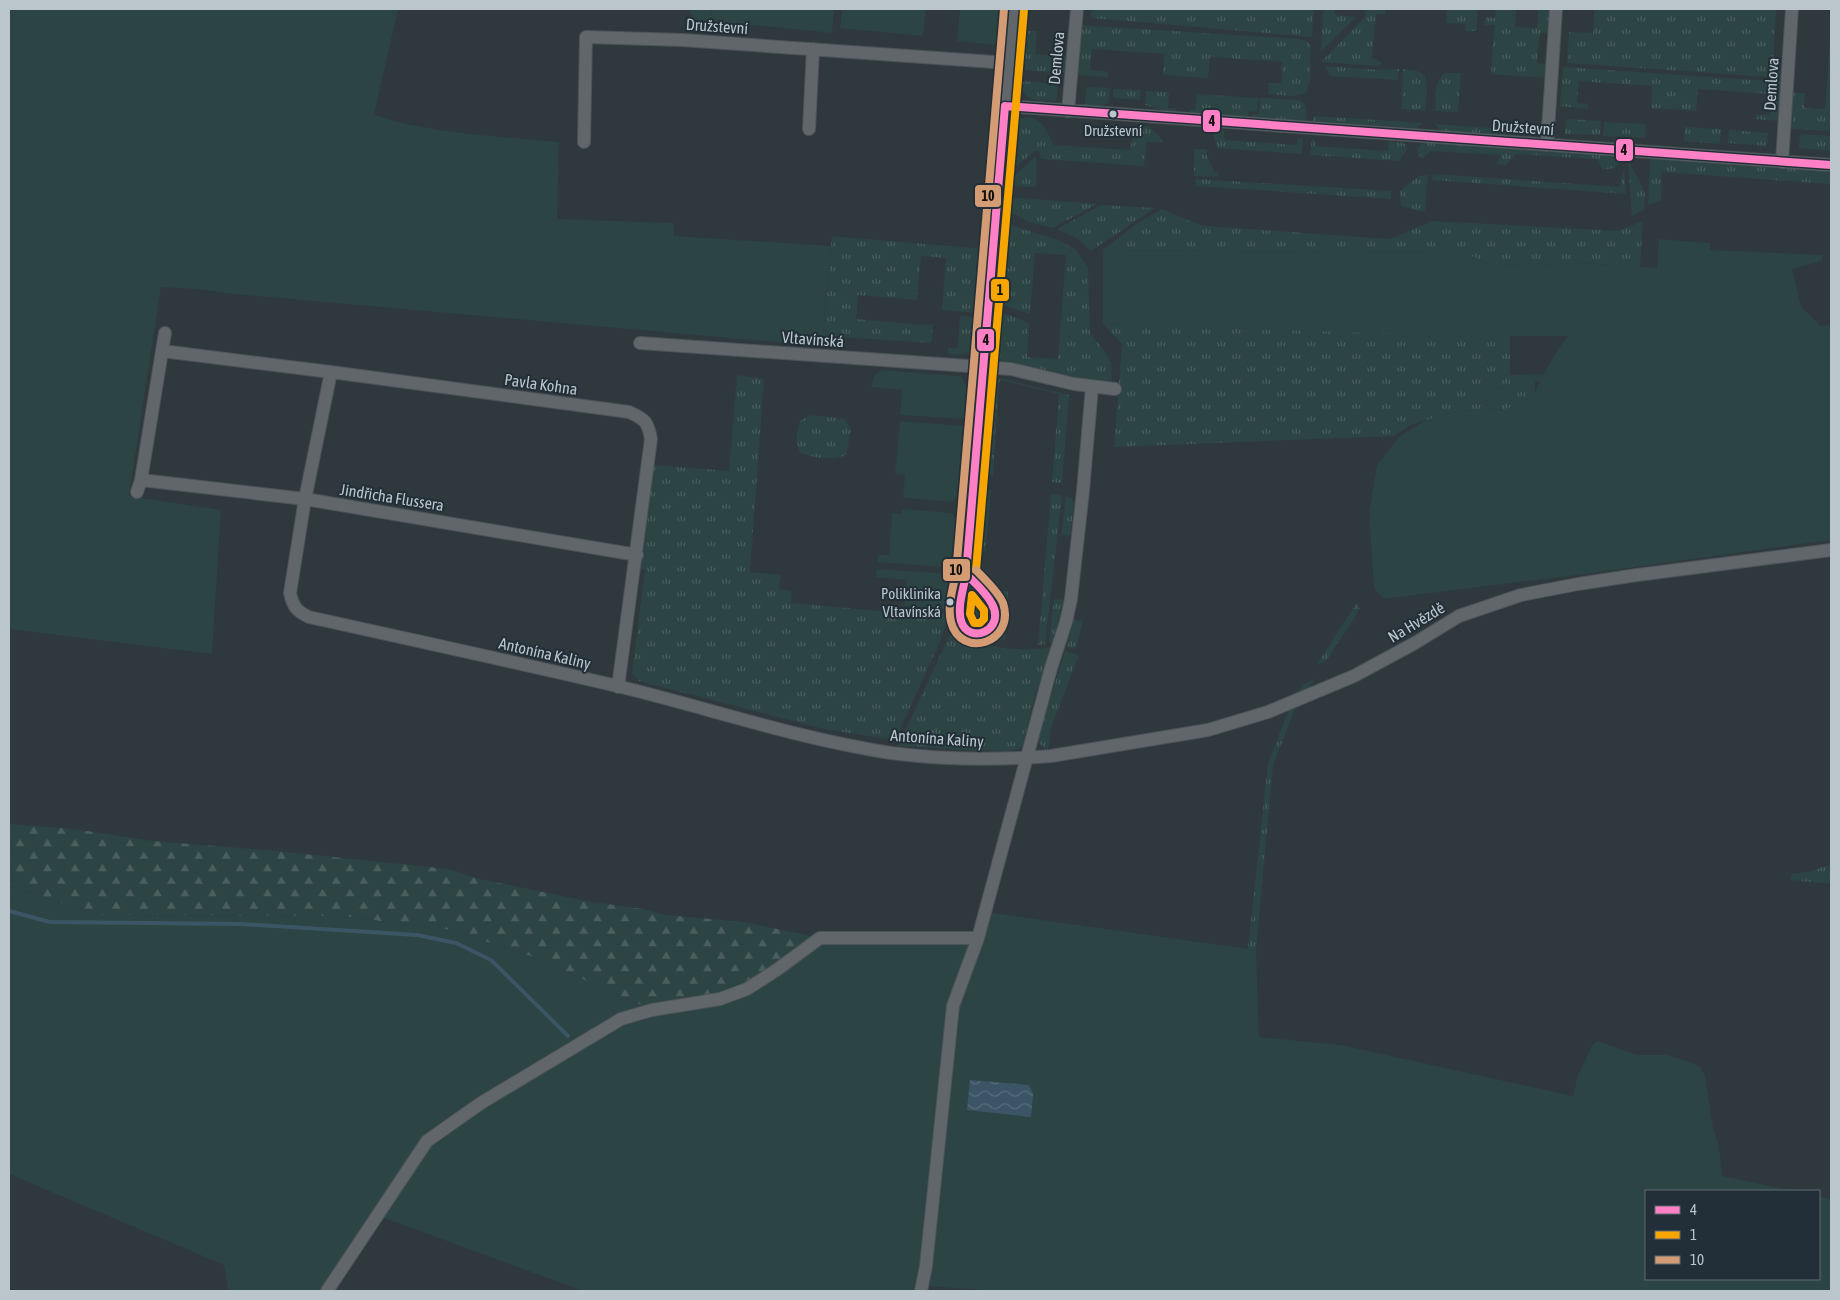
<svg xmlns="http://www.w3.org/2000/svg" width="1840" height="1300" font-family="'Asap Condensed',sans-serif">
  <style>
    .grass { fill: url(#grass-tufts) }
    .forest { fill: url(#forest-firs) }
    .green { fill: #2c4443 }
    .water { fill: url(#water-waves) }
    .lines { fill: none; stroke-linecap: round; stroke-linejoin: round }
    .stream { stroke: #3c5566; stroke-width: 4 }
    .street-casing { stroke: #4d5458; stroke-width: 14 }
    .street { stroke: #60666a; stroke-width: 12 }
    .bus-1-casing { stroke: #222f38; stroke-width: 11 }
    .bus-2-casing { stroke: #222f38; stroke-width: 11 }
    .bus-3-casing { stroke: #222f38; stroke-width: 11 }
    .bus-1 { stroke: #ff80c5; stroke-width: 8 }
    .bus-2 { stroke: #f7a600; stroke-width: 8 }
    .bus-3 { stroke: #d39c74; stroke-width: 8 }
    .bus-dot { fill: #bbc5cc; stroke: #222f38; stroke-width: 2 }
    .labels { text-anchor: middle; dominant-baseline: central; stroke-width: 4; stroke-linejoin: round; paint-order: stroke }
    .bus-label { font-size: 15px; fill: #bbc5cc; stroke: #222f38 }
    .street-label { font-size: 16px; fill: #bbc5cc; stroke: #222f38 }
    .line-badge { stroke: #222f38; stroke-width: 2 }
    .pale-badge-label { font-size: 14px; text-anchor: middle; font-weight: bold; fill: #111 }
  </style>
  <defs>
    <pattern id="grass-tufts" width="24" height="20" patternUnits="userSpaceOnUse" patternTransform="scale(1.25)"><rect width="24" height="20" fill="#2c4443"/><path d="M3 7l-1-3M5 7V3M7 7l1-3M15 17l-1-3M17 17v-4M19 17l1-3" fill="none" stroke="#495e5d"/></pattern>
    <pattern id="forest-firs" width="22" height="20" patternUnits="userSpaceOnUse" patternTransform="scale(1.25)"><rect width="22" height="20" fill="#2c4443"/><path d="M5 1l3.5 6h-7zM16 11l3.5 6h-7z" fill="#495e5d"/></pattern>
    <pattern id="water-waves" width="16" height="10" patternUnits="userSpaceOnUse" patternTransform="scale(1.25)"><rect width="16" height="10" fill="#3c5566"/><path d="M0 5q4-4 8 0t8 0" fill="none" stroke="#566c7b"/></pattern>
  </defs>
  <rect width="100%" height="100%" fill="#2f383d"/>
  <path class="grass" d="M690,9H712L710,26L700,25L690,13Z
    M1091,9H1314L1312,37L1091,18Z
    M1323,9H1335V15L1356,17L1321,51Z
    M1365,9H1385V14H1376L1372,58L1381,62L1382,64L1378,66L1322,62V61L1365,17Z
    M1447,9H1478L1476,31H1466V24L1446,23Z
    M1496,9H1516L1515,27L1537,28L1538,9H1551L1549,33H1540L1537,63L1547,64L1546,78L1491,74L1494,25H1485V17L1495,18Z
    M1575,9H1776L1773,69L1784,73V78L1567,63L1569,32L1593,33L1594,10Z
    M1831,23V131L1791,129L1793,93H1805L1804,108L1825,109Z
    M1079,25L1301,39L1308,42L1311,46L1310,81L1306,93L1293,96L1268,94L1269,83H1281L1282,62L1210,57L1208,78L1163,75L1164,54L1092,49L1090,70L1108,72V77L1075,75Z
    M1026,31H1037L1035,54L1069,57L1068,73L1023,70Z
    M1325,66L1378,70L1399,69L1398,80L1330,76Z
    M1563,67L1783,82L1780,121L1755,119L1756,115H1769L1770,94L1698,89L1696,111L1651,108L1652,86L1579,81L1577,103L1588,104V109L1560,106Z
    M1403,69C1408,70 1415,70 1420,72C1431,76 1426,101 1425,111L1401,109Z
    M1445,73H1461L1458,112L1435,111C1436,99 1433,80 1445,73Z
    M1020,81L1058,84L1056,101C1037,100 1023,104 1020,81Z
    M1086,87L1110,88L1109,103L1096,107L1085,105Z
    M1113,89L1141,90L1140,100L1113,98Z
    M1146,91L1169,92L1168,108L1177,109L1176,112L1172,113L1145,105Z
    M1197,94L1258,98L1257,112L1249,111L1248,119L1191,113L1188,110H1195Z
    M1260,98L1300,100L1306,106L1307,118L1303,122L1252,119L1253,114H1259Z
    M1314,116L1423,123L1416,128L1313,121Z
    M1030,117C1044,121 1048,134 1054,145L1130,150L1133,136L1137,129L1148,126L1162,139L1163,142H1147L1144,166L1041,159L1039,151H1035L1008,173L1012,126L1017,120Z
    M1566,119L1601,121L1600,135L1565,134Z
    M1604,122L1646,124L1645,138L1603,136Z
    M1435,124L1532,131L1531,136L1441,131Z
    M1685,127L1721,129L1720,144L1684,141Z
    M1219,129L1224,130V140L1297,145L1298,138L1303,139L1302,154L1217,148L1213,133Z
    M1729,130L1768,133L1767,146L1728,143Z
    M1800,134L1831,136V151L1799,148Z
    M1312,139L1315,140V146L1388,151L1389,141L1404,143L1407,146L1406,151L1399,161L1310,155Z
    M1426,142L1615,156L1619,159L1620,163L1614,168L1603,170L1597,159L1516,154L1506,165L1496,164L1501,155L1431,151L1422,159L1418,154L1417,149L1421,144Z
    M1194,149H1206L1208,151L1206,154L1215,173L1218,172V177L1194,176Z
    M1036,156L1037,165L1036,187L1009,186L1010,180Z
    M1650,158L1831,170V184L1662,172L1661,200L1648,205Z
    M1628,160L1645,192L1644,210L1632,216Z
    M1624,169L1626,194L1432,180L1433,174L1619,187Z
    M1428,175L1425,210L1422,212L1401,206L1400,191L1419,176Z
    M1195,179L1391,191V199L1196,186Z
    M1010,197L1097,204L1053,228L1029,222L1012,213Z
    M1101,205L1155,208L1091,251L1078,239L1057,229Z
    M1162,209L1200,225L1206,226L1390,239L1432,221L1618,231L1643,221L1640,267L1581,263L1540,266L1490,265L1465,253L1103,250L1139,222Z
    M1004,226H1013L1059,240L1076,250L1088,267L1090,333L1103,349L1111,362L1112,383L1073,377L996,359C991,341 990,329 1001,312L1029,323L1027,357L1058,359L1066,255L1035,253L1030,314L1002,305L1008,247Z
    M832,236L985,249L979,313L942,310L946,258L921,256L917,300L858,295L856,319L923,325L925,323L928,325L933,324L932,340L930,343L823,336Z
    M960,316L978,317C977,343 978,358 947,354L948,348H958Z
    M1103,324L1510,336V385L1467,396L1470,405L1535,388V392L1521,404L1506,409L1458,411L1410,425L1394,436L1114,447L1122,344Z
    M737,375L764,379L750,572L781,575L779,589L792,591L791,603L903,613L904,611L949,614L940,642L896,738L887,739L824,729L639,681L632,673L645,570L641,569L654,465L729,471Z
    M999,378L1069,395L1062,483L1052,482L1059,394L1001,380L999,382L993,476L985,473L993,383Z
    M810,415L845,419L851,430L846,455C835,461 812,458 801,453C795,443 796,432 800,421Z
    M989,489L991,490L986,551L978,553L975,548L979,497L983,490Z
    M1051,494L1062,495L1045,644L1038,645Z
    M1066,496L1072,499L1074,503L1070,536L1063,535L1061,537Z
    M992,589L1008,591L1005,640H983C987,638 991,636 994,634C1011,621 1000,603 992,589Z
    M972,594H977L987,608L989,618L983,625H974L968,617V597Z
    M1054,599L1063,600L1053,643L1049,642Z
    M1356,604L1360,609L1326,661L1317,664Z
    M1074,620L1083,621L1076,648L1074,649L1067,647Z
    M951,632C958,634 962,639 969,641C995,648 1025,652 1052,647L1034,699L1023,744L1020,749L1007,751L965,750L898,746Z
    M1065,651L1079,655L1051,728L1049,746L1048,748L1045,749L1039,743V735Z
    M1315,679L1297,704L1273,765L1256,950L1248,949L1268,763L1290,707L1303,684Z
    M1831,864V884L1791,880V874L1812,871Z"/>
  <path class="forest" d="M9,824L73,829L153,841L266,850L449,869L475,878L586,901L643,909L667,915L744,922L820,938L747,989L652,1010L530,956L449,930L342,916L99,915L9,886Z"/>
  <path class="green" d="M9,9H398L374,115C433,134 497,136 559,142L557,219L674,223V236L831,246L822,346L233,294L197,289L161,287L129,496L221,510L212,654L9,629Z
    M712,9H834L832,33L711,21Z
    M842,9H926L923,36L840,28Z
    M960,9H1001L997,45L957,41Z
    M1659,239L1710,243V250L1823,255L1822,261L1792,269L1801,307L1821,326L1831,324V540L1577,575L1384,599L1374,588L1369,512L1377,465L1399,437L1424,421L1458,411L1506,409L1521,404L1535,392L1540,381L1535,382V388L1470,405L1467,396L1510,385V375L1542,374V377L1558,349L1568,336H1463L1103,324V250L1465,253L1490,265L1540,266L1581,263L1657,268Z
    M882,370L960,376C971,385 966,406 964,419L900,415L902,390L871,387L874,376Z
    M900,421L963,426L957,497L952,502L903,498L905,475L895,474Z
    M902,509L951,513L956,519L950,566L943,567L877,562L878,555H889L892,513L901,514Z
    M877,569L952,574L949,609L904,606L906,580L876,577Z
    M9,886L99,915L342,916L449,930L530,956L652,1010L720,999L820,938H978L986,912L1256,950L1259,1037L1341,1045L1573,1096L1578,1075L1593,1044L1598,1041L1637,1055H1667L1690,1062L1700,1067L1705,1076L1713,1128L1719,1146L1722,1176L1794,1191H1646V1279H1819V1196L1831,1199V1291H1001L923,1286L921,1291H583L379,1216L327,1291H228L224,1265L9,1174Z"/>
  <path class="water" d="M970,1080L1029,1085L1033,1094L1031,1117L967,1110Z"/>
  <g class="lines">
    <path class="stream" d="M9,911L50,922L241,924L417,935L456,943L491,960L568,1036"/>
    <defs>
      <path id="street" d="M1005,106L1831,165
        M1068,111L1077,9
        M809,129L813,49
        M584,142L586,37L682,40L1008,63
        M1547,145L1556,9
        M1782,162L1792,9
        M165,333L141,480L305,499L637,555
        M640,343L1011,369L1074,384L1115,389
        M162,351L331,372L629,412C645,419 648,422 651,439L618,687
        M331,372L305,499L290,593C293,606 296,611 309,617C412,640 515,662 617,686C709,708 798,739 891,753C943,760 999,760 1051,756L1208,730L1268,712L1354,676L1415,643L1459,616L1521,595L1578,584L1637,575L1831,550
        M137,492L141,480
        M966,574L1014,9
        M327,1291L427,1141L481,1103L621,1019L652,1010L720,999L747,989L778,969L820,938H978
        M921,1291L926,1266L953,1006L978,938L1051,668L1066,622L1071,599L1083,491L1092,387"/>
    </defs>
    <use href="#street" class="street-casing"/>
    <use href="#street" class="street"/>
    <defs>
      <path id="bus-1" d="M1005,106L1831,165
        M966,574C975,583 986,592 992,604C1006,630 969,646 961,621C957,606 964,588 966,574Z
        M966,574L1005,106"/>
      <path id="bus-2" d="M976,570L1024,10
        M972,595L984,610V619L980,623H974L970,614Z"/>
      <path id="bus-3" d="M976,570C985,580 998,591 1003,603C1016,643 961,660 951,622C947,606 953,589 956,573L1004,9"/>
    </defs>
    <use href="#bus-1" class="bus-1-casing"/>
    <use href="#bus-2" class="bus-2-casing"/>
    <use href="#bus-3" class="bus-3-casing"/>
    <use href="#bus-1" class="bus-1"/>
    <use href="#bus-2" class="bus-2"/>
    <use href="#bus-3" class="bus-3"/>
  </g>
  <g class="bus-dot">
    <circle cx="1113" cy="114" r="4.5"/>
    <circle cx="950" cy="602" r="4.5"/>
  </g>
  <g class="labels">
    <g class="bus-label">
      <text x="1113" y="130">Družstevní</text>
      <text x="941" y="593" text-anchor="end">Poliklinika<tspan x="941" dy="18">Vltavínská</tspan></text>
    </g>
    <g class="street-label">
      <text transform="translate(717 26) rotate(4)">Družstevní</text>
      <text transform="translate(1056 58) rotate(-85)">Demlova</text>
      <text transform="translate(1771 84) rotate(-86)">Demlova</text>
      <text transform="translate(1523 127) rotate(4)">Družstevní</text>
      <text transform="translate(813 339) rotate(4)">Vltavínská</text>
      <text transform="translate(541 384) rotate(8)">Pavla Kohna</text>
      <text transform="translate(392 497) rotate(9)">Jindřicha Flussera</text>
      <text transform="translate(1416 622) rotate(-31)">Na Hvězdě</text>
      <text transform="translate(545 653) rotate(13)">Antonína Kaliny</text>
      <text transform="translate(937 738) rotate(4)">Antonína Kaliny</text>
    </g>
  </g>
  <g class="line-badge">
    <rect x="1202" y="109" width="19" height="24" rx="5" fill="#ff80c5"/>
    <rect x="1615" y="138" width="19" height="24" rx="5" fill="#ff80c5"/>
    <rect x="974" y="184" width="28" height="24" rx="5" fill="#d39c74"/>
    <rect x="990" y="278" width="20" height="24" rx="5" fill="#f7a600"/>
    <rect x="976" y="328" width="19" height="24" rx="5" fill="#ff80c5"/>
    <rect x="942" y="558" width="29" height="24" rx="5" fill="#d39c74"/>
  </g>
  <g class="pale-badge-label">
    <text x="1212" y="126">4</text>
    <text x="1624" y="155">4</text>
    <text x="988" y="201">10</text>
    <text x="1000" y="295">1</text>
    <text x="986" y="345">4</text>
    <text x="956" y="575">10</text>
  </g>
  <rect width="1840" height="1300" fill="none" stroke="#bbc5cc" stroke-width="20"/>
  <rect x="1645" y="1190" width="175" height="90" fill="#222f38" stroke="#5f6b73"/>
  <rect x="1655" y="1206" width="25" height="8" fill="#ff80c5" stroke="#5f6b73"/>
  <text x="1690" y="1215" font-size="15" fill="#bbc5cc">4</text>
  <rect x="1655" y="1231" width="25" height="8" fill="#f7a600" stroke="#5f6b73"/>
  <text x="1690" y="1240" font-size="15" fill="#bbc5cc">1</text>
  <rect x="1655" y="1256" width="25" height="8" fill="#d39c74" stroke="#5f6b73"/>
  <text x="1690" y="1265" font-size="15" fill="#bbc5cc">10</text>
</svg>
